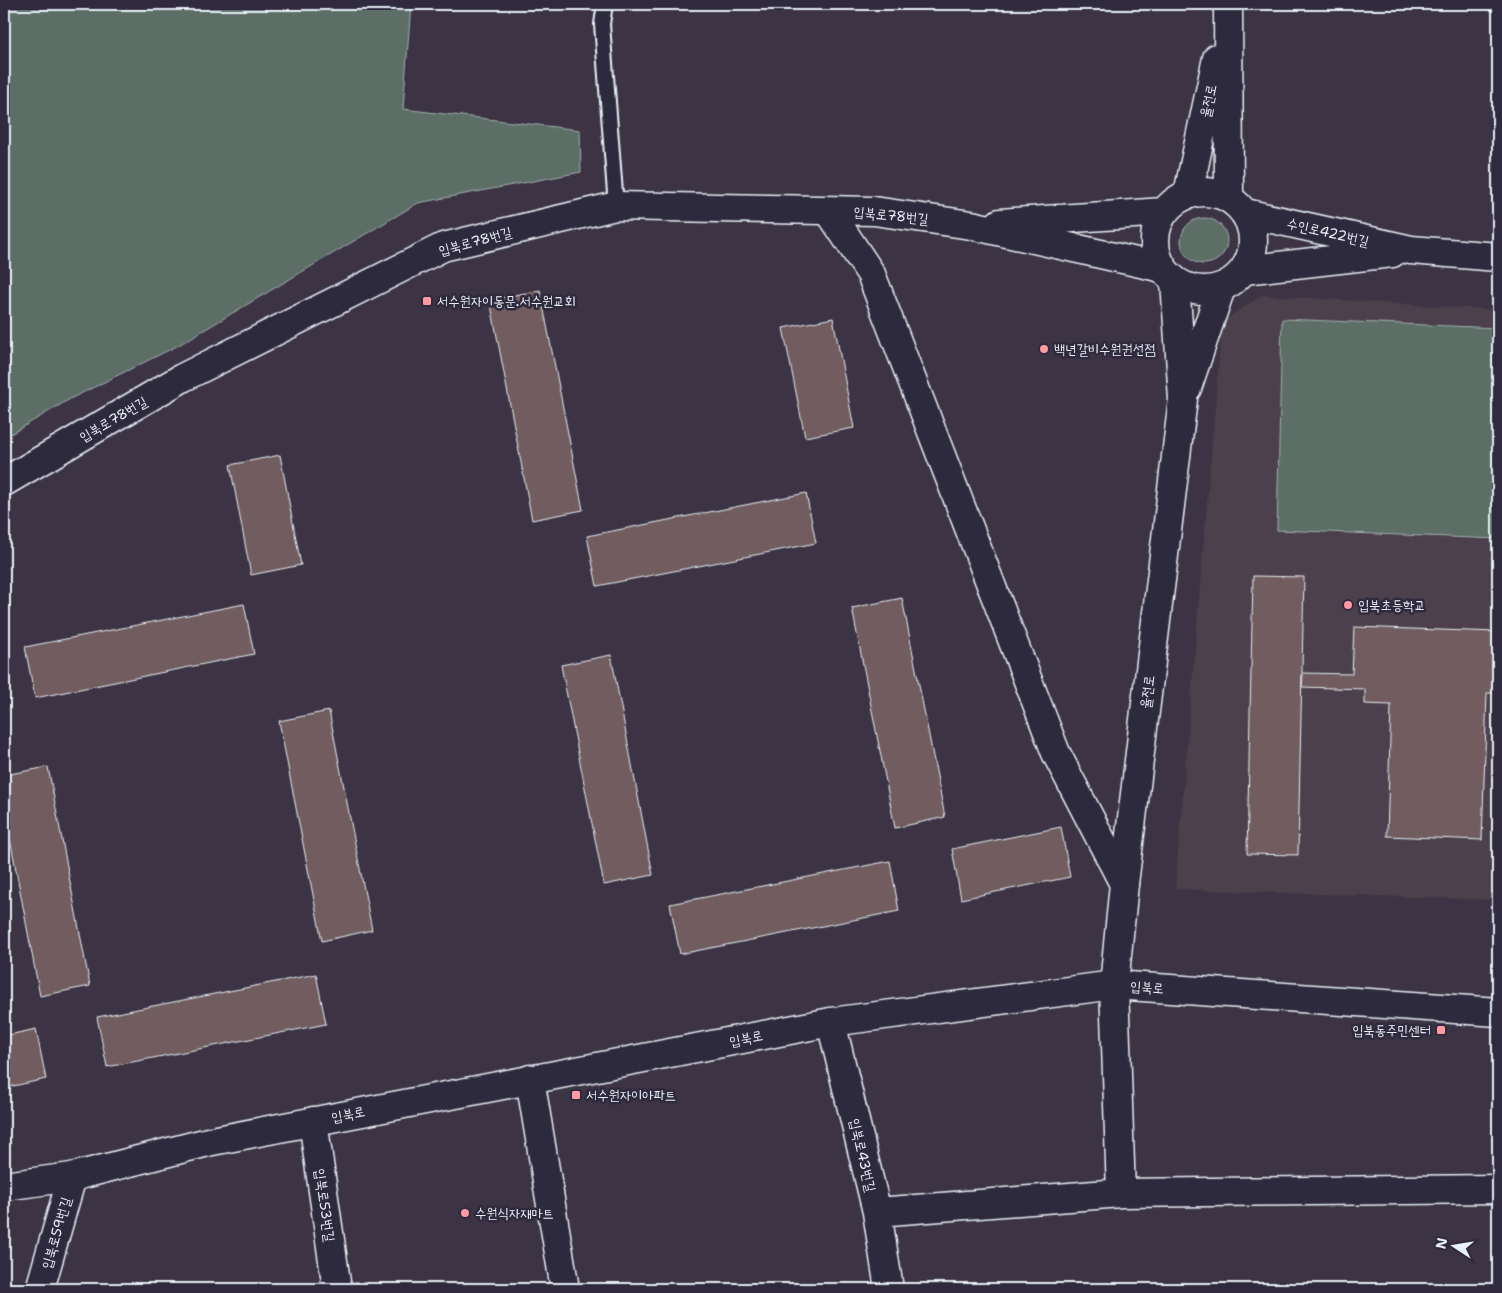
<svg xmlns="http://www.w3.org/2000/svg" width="1502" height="1293" font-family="'Shantell Sans','Poor Story',sans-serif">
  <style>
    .built { fill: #4c404c }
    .green { fill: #5b6e66; stroke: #a2b0af }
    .building { fill: #715d5e; stroke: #e8f1f8 }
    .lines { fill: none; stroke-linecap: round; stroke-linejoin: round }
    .lane-casing { stroke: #e8f1f8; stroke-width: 18 }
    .street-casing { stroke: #e8f1f8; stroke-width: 31 }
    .secondary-casing { stroke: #e8f1f8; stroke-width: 31 }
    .lane { stroke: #2f2a3d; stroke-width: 14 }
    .street { stroke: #2f2a3d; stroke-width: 28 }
    .secondary { stroke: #2f2a3d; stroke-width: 28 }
    .poi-dot { fill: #ff9aa2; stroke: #2f2a3d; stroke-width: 2 }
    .labels { text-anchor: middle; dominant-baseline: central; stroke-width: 5; stroke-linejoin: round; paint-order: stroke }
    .street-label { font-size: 14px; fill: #e8f1f8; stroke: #2f2a3d }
    .poi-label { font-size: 14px; fill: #e8f1f8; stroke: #2f2a3d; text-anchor: start }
  </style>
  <rect width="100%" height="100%" fill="#3c3444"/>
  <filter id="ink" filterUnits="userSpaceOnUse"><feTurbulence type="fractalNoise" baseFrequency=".02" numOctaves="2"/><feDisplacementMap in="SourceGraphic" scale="10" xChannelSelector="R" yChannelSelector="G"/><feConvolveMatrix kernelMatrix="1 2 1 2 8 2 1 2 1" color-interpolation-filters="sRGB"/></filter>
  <g filter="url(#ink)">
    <path class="built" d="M1262,295L1498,310V900L1175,889L1222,322Z"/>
    <path class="green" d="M4,4H411L403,109L580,130L581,172L418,203L177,346L70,399L4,438Z
      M1181 241a23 23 0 1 1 46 0a23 23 0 1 1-46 0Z
      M1282,319L1498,328V539L1277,530Z"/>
    <path class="building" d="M540,290L583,510L532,520L490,300Z
      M833,318L854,428L805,437L783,328Z
      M280,455L301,565L251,575L230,465Z
      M806,493L816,543L597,586L587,536Z
      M1253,576L1304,577L1298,855L1247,854Z
      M902,598L945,817L895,828L852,608Z
      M244,604L254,654L35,698L25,647Z
      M1354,627L1498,632V693H1487L1482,840L1387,836L1391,705L1365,704V689L1302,687L1303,673L1352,674Z
      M611,655L653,875L604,885L561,665Z
      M329,711L372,930L322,941L279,721Z
      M48,767L90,986L40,996L4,807V775Z
      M1061,827L1070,877L961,899L952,849Z
      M890,861L899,911L680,954L670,904Z
      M316,974L326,1024L107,1067L97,1017Z
      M36,1029L46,1079L4,1088V1036Z"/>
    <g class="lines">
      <defs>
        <path id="lane" d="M605,4L602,24L616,206"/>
        <path id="street" d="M829,211L871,274L1056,753L1124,884
          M1114,985L1121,1193
          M831,1022L877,1212L889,1289
          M530,1079L565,1289
          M313,1121L337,1289
          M877,1212L1121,1193L1498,1189
          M40,1289L72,1177"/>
        <path id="secondary" d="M1228,4L1229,198
          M1155 241a49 49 0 1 1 98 0a49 49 0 1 1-98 0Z
          M1188,194L1217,58
          M1245,213L1411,250L1498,257
          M1000,223L1164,212
          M1244,270L1392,253
          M1187,388L1221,288
          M4,482L182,378L443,247L616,206L874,211L971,225L1163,268
          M1114,985L1124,884L1183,399L1175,281
          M4,1186L72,1177L212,1141L831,1022L1114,985L1498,1012"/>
      </defs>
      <use href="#lane" class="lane-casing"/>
      <use href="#street" class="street-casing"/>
      <use href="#secondary" class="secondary-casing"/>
      <use href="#lane" class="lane"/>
      <use href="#street" class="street"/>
      <use href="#secondary" class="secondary"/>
    </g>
  </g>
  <g class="poi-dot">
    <rect x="422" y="296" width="10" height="10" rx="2.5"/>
    <circle cx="1044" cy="349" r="5"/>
    <circle cx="1348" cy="605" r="5"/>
    <rect x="1436" y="1025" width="10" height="10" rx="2.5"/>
    <rect x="571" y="1090" width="10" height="10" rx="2.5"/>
    <circle cx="465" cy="1213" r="5"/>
  </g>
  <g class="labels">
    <g class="street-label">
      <text transform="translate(1208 101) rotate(-78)">율전로</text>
      <text transform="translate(891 215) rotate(6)">입북로78번길</text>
      <text transform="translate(1328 232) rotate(13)">수인로422번길</text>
      <text transform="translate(475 241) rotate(-15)">입북로78번길</text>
      <text transform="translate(113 419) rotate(-30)">입북로78번길</text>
      <text transform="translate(1147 692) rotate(-83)">율전로</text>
      <text transform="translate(1147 987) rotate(4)">입북로</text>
      <text transform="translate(746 1038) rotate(-11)">입북로</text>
      <text transform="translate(348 1114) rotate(-11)">입북로</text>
      <text transform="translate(863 1155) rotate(77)">입북로43번길</text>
      <text transform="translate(325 1205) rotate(82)">입북로53번길</text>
      <text transform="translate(56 1233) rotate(-74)">입북로59번길</text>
    </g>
    <g class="poi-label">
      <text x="437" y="301">서수원자이동문.서수원교회</text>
      <text x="1054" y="349">백년갈비수원권선점</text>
      <text x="1358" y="605">입북초등학교</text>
      <text x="1431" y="1030" text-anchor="end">입북동주민센터</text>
      <text x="586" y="1095">서수원자이아파트</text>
      <text x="475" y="1213">수원식자재마트</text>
    </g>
  </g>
  <rect width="1502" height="1293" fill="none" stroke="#2f2a3d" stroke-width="20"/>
  <rect x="10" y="10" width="1482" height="1273" fill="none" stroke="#e8f1f8" stroke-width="2" filter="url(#ink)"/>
  <g transform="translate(1454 1246) rotate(282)" stroke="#2f2a3d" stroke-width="4" paint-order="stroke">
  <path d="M0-4L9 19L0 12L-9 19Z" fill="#e8f1f8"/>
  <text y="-8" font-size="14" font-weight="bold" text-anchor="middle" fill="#e8f1f8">N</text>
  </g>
</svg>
